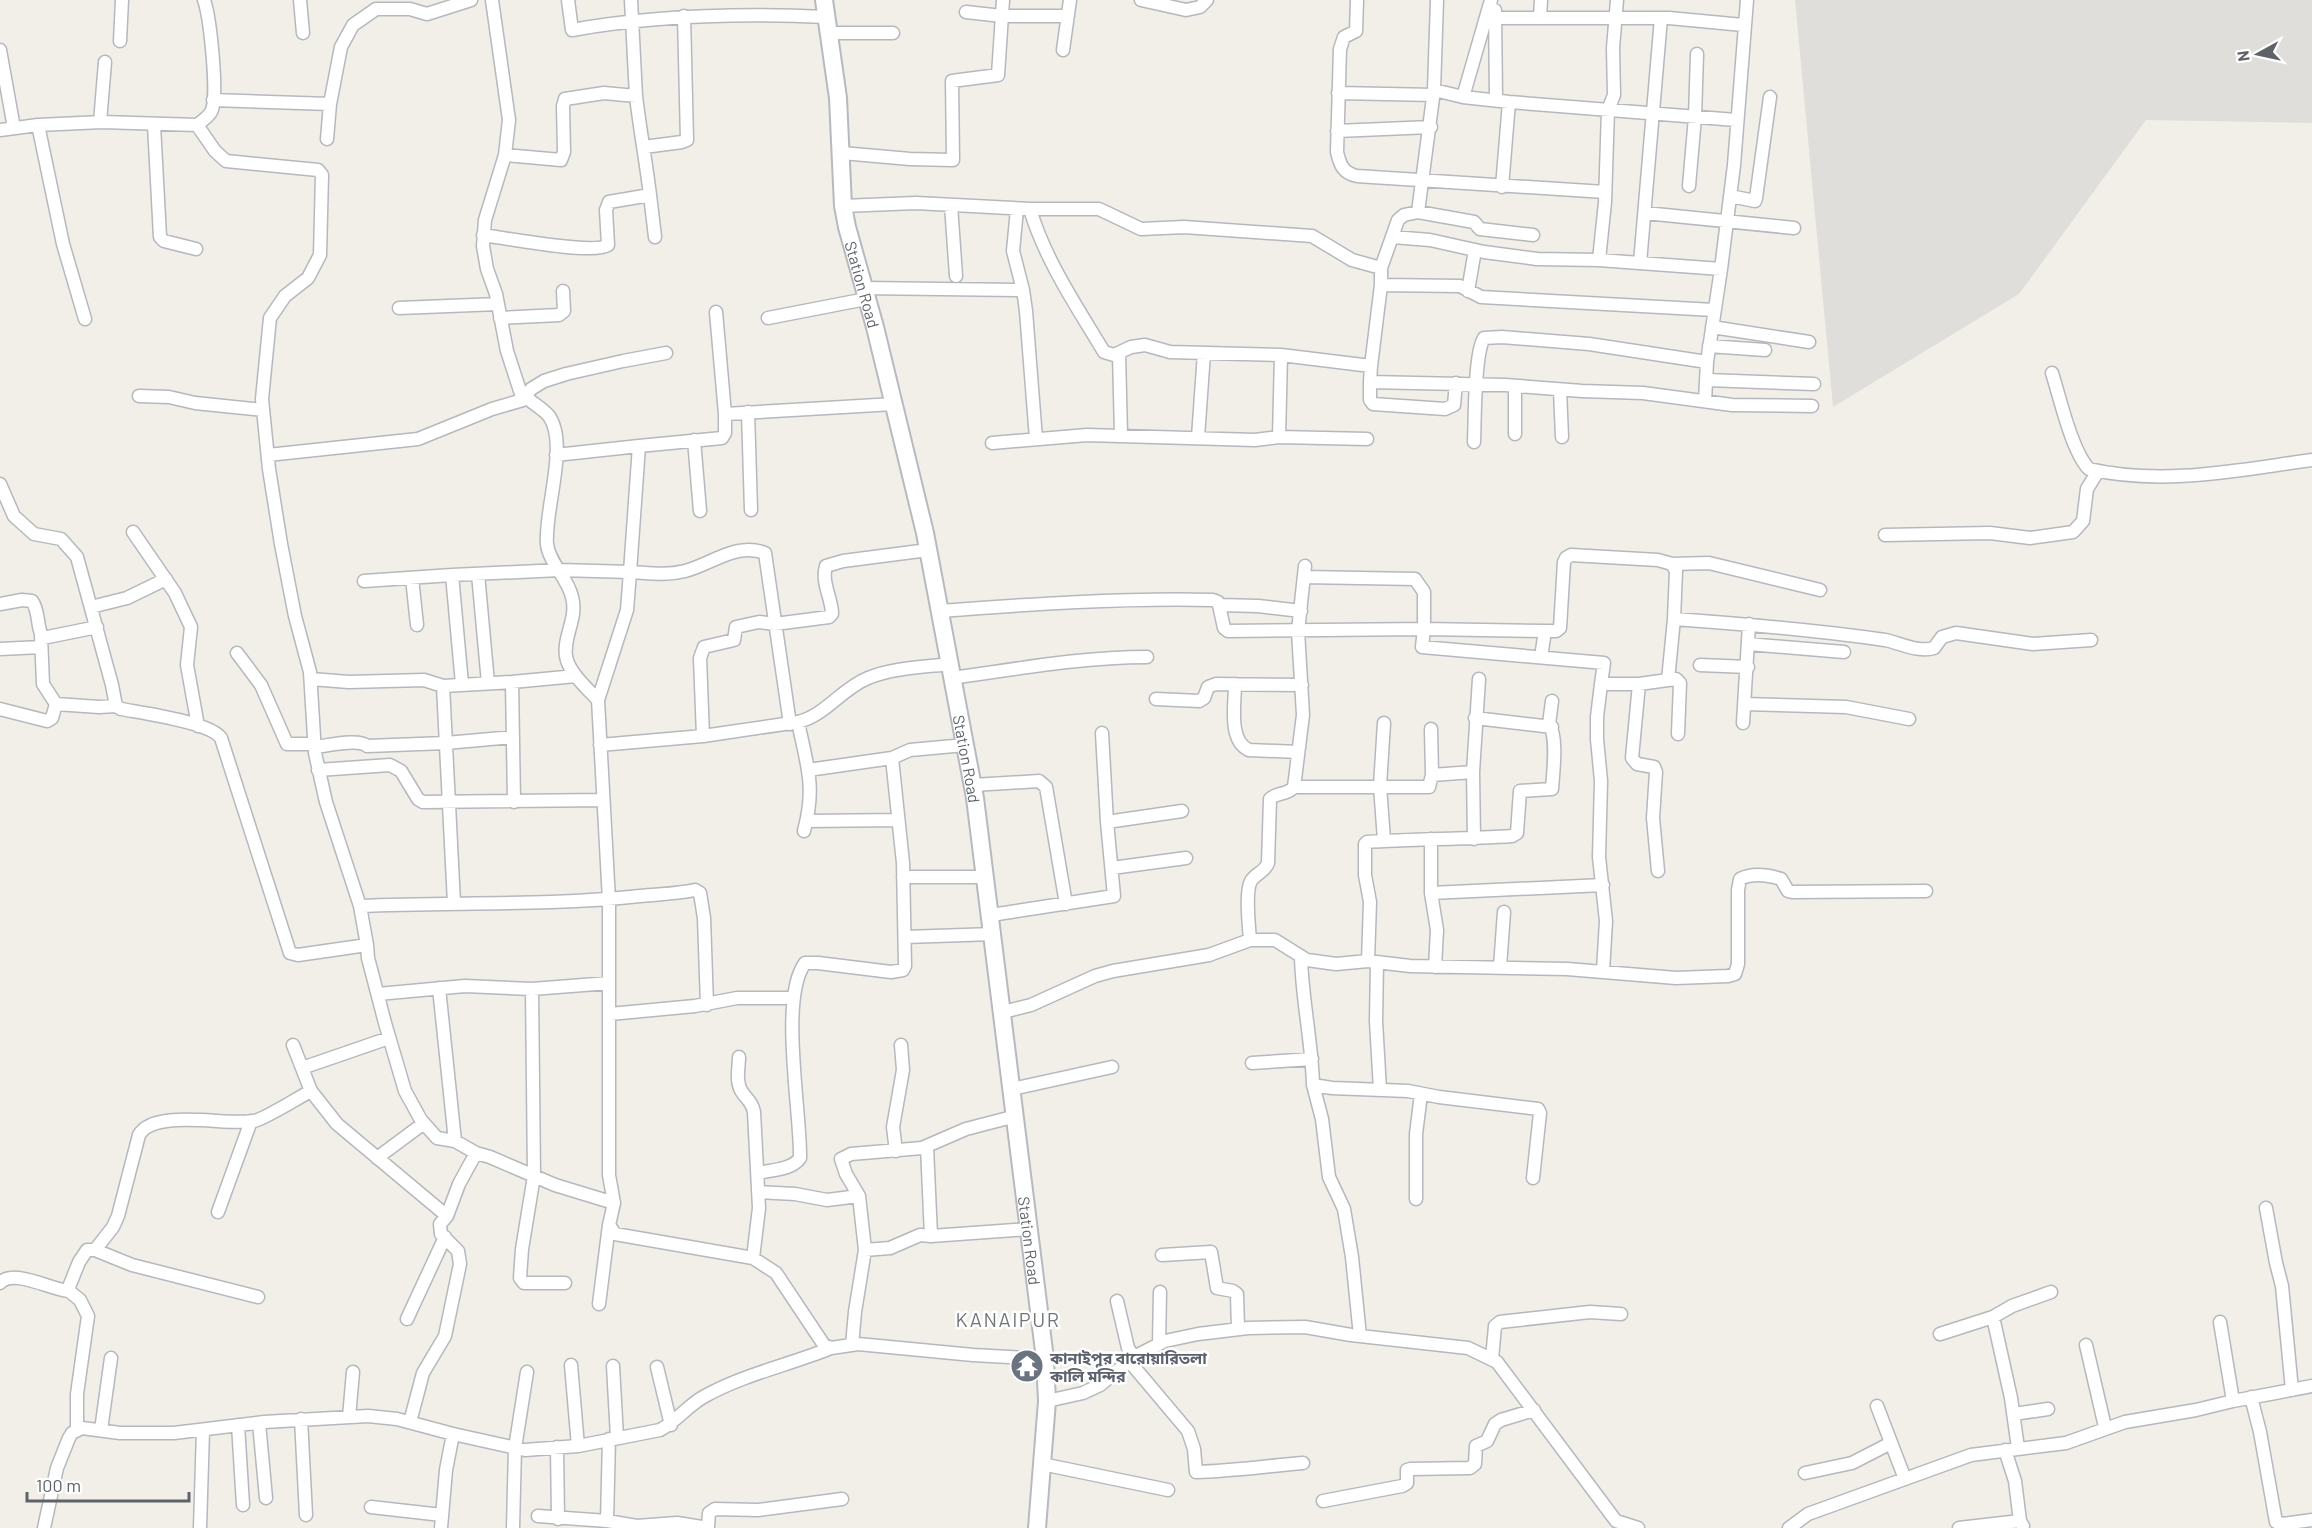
<svg xmlns="http://www.w3.org/2000/svg" width="2312" height="1528" font-family="Barlow,'Noto Sans Bengali',sans-serif">
  <style>
    .industrial { fill: #e0deda }
    .lines { fill: none; stroke-linecap: round; stroke-linejoin: round }
    .minor-casing { stroke: #b5b8bc; stroke-width: 15 }
    .secondary-casing { stroke: #b6babf; stroke-width: 20 }
    .minor { stroke: #fff; stroke-width: 12 }
    .secondary { stroke: #fff; stroke-width: 16 }
    .labels { text-anchor: middle; dominant-baseline: central; stroke-width: 5; stroke-linejoin: round; paint-order: stroke }
    .street-label { font-size: 16px; fill: #5f6368; stroke: #fff }
    .worship-label { font-size: 16px; font-weight: bold; fill: #5b616d; stroke: #fff; text-anchor: start }
    .quarter-label { font-size: 20px; letter-spacing: 1.5px; fill: #70757a; stroke: #fff }
  </style>
  <rect width="100%" height="100%" fill="#f1efe8"/>
  <path class="industrial" d="M1795,0H2312V123L2146,120L2019,294L1833,407Z"/>
  <g class="lines">
    <defs>
      <path id="minor" d="M300,0L303,33
        M492,0L509,120L505,155L485,220L483,246L487,269L496,294L507,351L523,400L527,398C534,404 543,409 549,416C569,444 544,511 547,544C549,563 568,578 572,597C578,618 563,636 566,656C568,672 588,689 598,700L609,900V1175L614,1203L609,1225L615,1234L753,1258L776,1273L824,1345L831,1348L858,1344L973,1355L1045,1359
        M568,0L572,30C656,15 740,13 826,17
        M1141,0L1186,10L1200,7L1207,0
        M1357,0L1356,31L1344,37L1340,49L1337,152C1340,165 1343,173 1357,176L1605,192
        M1437,0L1434,90L1418,212L1404,215L1398,220L1381,268V285L1460,286L1481,297L1714,310
        M1495,10L1496,99
        M966,12L1002,16H1068
        M1540,17L1541,0
        M1495,18H1669L1743,25
        M828,33H893
        M120,41L122,0
        M0,50L14,128
        M1063,50L1070,0
        M1434,90L1463,97L1509,102L1736,120
        M1338,93L1434,95
        M1463,97L1491,0
        M213,100L330,104L341,47L353,25L376,9H410L427,14L471,0
        M100,122L105,62
        M38,125L63,244L85,319
        M154,125L160,237L164,241L196,249
        M197,125L215,151L226,161L318,170L322,175L320,255L308,278L285,296L270,318L262,399L269,469L281,544L295,616L310,672L315,753L326,802L360,906L367,945
        M0,130L38,125L102,122L197,125C201,122 208,117 211,112C219,98 210,17 204,0
        M1337,131L1431,127
        M327,139L330,104
        M644,147L682,142L687,140L684,16
        M842,153L910,159L953,160L952,81L998,75L1003,0
        M505,155L561,160L564,152L563,106L565,99L604,93L636,96L631,0
        M1689,186L1695,117L1697,54
        M1502,187L1509,102
        M650,195L655,237
        M1730,196L1755,201L1756,198L1770,97
        M951,205L956,276
        M843,206L916,203L1030,209C1045,260 1077,307 1104,352L1114,355L1131,347L1145,345L1170,352L1281,355L1371,366L1370,382L1505,385L1582,391L1643,393L1732,405L1812,406
        M1017,209L1013,251L1023,290L1026,311L1036,439
        M1030,209H1099L1141,229L1184,227L1312,236L1352,260L1381,268
        M1418,212L1474,222L1480,229L1533,235
        M1645,213L1794,228
        M483,235C505,238 593,255 608,245L606,210L609,202L650,195C646,162 640,130 636,96
        M1392,237L1430,240L1484,252L1537,259L1599,260L1605,202L1608,110L1614,95L1613,48L1617,0
        M1599,260L1721,269
        M1640,263L1661,18
        M863,288L1023,290
        M1468,291L1475,250
        M399,308L498,304
        M716,312L725,414L894,404
        M500,318L559,315L564,311L563,291
        M768,318L866,299
        M1712,327L1809,342
        M1709,346L1765,350
        M1119,353L1121,435
        M1371,366L1381,285
        M2052,373C2060,398 2072,452 2089,469C2163,486 2238,470 2312,460
        M1707,380L1814,384
        M1370,382V400L1373,404L1445,409L1454,405L1456,383
        M1560,390L1562,437
        M139,396L169,397L195,403L263,410
        M1705,401L1707,362L1721,269L1734,165L1747,0
        M748,412L751,510
        M1515,434V386
        M1198,437L1204,353
        M1279,437L1367,439
        M694,440L700,511
        M1474,442C1475,421 1474,354 1484,338L1502,337L1589,344L1707,362
        M992,443L1087,435L1255,440L1279,437L1281,355
        M639,446L722,438L725,433V414
        M268,455L418,439L492,409L523,400L531,389L544,381L566,374L623,361L666,353
        M0,484L14,516L34,534L61,539L77,557L112,685L116,706L121,709C142,713 210,722 221,738L290,953L298,955L367,945L368,958L385,1023L405,1091L421,1120L437,1138L455,1141L476,1153L490,1157L555,1185L614,1203
        M133,532L175,593L191,627L187,665L198,726
        M1885,535L1990,533L2030,538L2073,532L2083,521L2087,489L2098,471
        M1672,564L1709,563L1820,590
        M478,574L488,683
        M1304,577L1415,579L1424,592V629L1545,631
        M412,578L417,625
        M364,581L452,575
        M0,604L22,600L32,601C40,612 36,627 43,638L97,627
        M1219,605L1224,628L1228,631L1424,629L1422,647L1604,663L1601,684H1639L1668,680L1674,619C1744,624 1815,630 1885,640C1900,643 1919,653 1934,648L1942,637L1956,633L2033,644L2091,640
        M91,607L127,598L166,579
        M940,611C1031,604 1122,598 1213,600L1218,602L1219,605L1258,606L1301,611
        M41,636L43,684L56,704
        M1748,644L1844,652
        M0,649L41,647
        M237,653L261,685L287,744H314
        M1541,657L1545,631H1556L1560,628L1564,562L1566,558L1571,555L1658,560L1672,564L1676,571L1674,619
        M1700,665L1748,667
        M952,678C1017,669 1082,657 1147,657
        M311,679L349,682L424,680L443,686L512,682L576,676
        M1668,680L1676,679L1680,683L1678,734
        M512,682L514,802
        M462,684L452,575L560,570L630,572L639,446L556,455
        M1235,684C1235,704 1228,741 1249,750L1298,752
        M1601,684L1597,717V739L1601,781L1599,857L1606,921L1603,971
        M1639,684L1632,758L1637,764L1654,767L1656,772L1653,818L1658,871
        M443,686L454,903
        M1156,699L1199,701L1204,698L1208,687L1216,684L1302,685
        M598,700L627,610L630,572C649,573 666,576 685,571C712,564 736,542 765,553L790,724
        M1744,704L1846,707L1909,719
        M0,709L47,721L52,718L56,704L99,707L116,706
        M1475,718L1552,727
        M798,722C807,766 816,786 804,831
        M1384,723L1380,786L1384,840
        M1743,723L1749,624
        M1102,733L1107,822
        M703,736L700,658L704,647L734,640L736,627L759,622L775,624L829,617L832,614C832,598 821,583 826,566L843,561L928,550
        M600,745L703,736L798,722C826,715 841,689 868,678C892,668 923,667 950,664
        M314,747C327,746 358,738 367,746L446,743L513,737
        M318,770L390,765L401,771L418,799L423,802L603,800
        M808,770L892,758L910,750L965,745
        M1432,775L1473,772
        M973,785L1039,781L1046,787L1066,904
        M1294,787H1429L1432,775L1431,729
        M807,821L898,820
        M1431,839V893L1437,930L1435,967
        M1474,839L1473,772L1479,679
        M1112,868L1186,858
        M903,877H986
        M1431,893L1603,885
        M360,906C454,902 547,906 640,896C658,894 677,894 695,890L700,893L704,918L707,1005
        M991,915L1114,896L1107,822L1182,811
        M905,937L994,934
        M1250,940H1275L1307,960L1336,964L1368,961L1370,902L1365,875V844L1367,842C1416,839 1464,839 1512,836L1517,833L1520,791L1552,789C1553,773 1558,737 1549,724L1552,701
        M1301,957C1302,1000 1312,1042 1313,1085L1332,1088L1408,1091L1439,1097L1538,1109L1540,1113L1533,1178
        M1368,961L1410,966L1567,969L1676,978L1728,976L1735,974L1738,964V890L1740,879C1752,873 1768,875 1781,879L1788,891L1792,892L1926,891
        M1377,962L1376,1021L1380,1090
        M1500,967L1504,912
        M439,988L455,1141
        M532,989L534,1176L522,1249L520,1278L524,1283H565
        M378,994L465,986L532,989L609,983
        M1003,1012L1031,1005L1095,976L1113,971L1209,955L1250,940C1249,927 1245,891 1251,881C1256,873 1265,872 1268,863L1270,799C1277,792 1288,795 1294,787L1303,715L1298,631L1305,566
        M610,1014L695,1006L737,998H794
        M293,1045L311,1091L337,1124L447,1216L440,1224L441,1234L458,1251L460,1264L445,1336L423,1373L410,1422
        M739,1057C739,1068 735,1082 742,1092C747,1100 752,1101 754,1112L759,1208L753,1258
        M1252,1063L1312,1059
        M302,1068L389,1038
        M1313,1085L1322,1119L1329,1177L1344,1209L1352,1257L1360,1336
        M1012,1089L1112,1067
        M927,1147L931,1236
        M896,1151L893,1127L903,1070L901,1045
        M377,1158L424,1123
        M758,1173C770,1170 792,1170 800,1158C801,1112 779,998 805,963H818L891,972L903,970L905,966L903,863L892,758
        M758,1192L795,1194L827,1200L859,1196
        M1416,1199V1134L1421,1094
        M2266,1208L2276,1263L2282,1286L2292,1390
        M218,1212L251,1121
        M447,1216L459,1184L476,1153
        M95,1250L113,1227L118,1216L139,1135C154,1108 227,1126 254,1121C265,1119 299,1097 311,1091
        M865,1250L890,1248L920,1235L931,1236L1030,1229
        M1162,1255L1211,1252L1217,1288L1233,1291L1237,1294L1238,1329
        M0,1283C14,1268 51,1290 69,1291
        M1117,1301L1128,1348L1134,1357
        M599,1304L609,1225
        M407,1319L445,1237
        M2220,1322L2233,1401
        M1940,1334L1993,1317
        M1159,1344L1160,1292
        M852,1345L855,1312L865,1250L859,1196L846,1174L841,1159L851,1154L922,1148L966,1129L1016,1116
        M2086,1345L2105,1427
        M1492,1359L1495,1326L1500,1322L1590,1312L1621,1314
        M1129,1361L1188,1431L1194,1449L1196,1472C1232,1471 1267,1466 1303,1463
        M571,1365L578,1446
        M613,1366L617,1437
        M657,1367L671,1425
        M2251,1397L2260,1432L2276,1522L2282,1524L2312,1520
        M1047,1401L1083,1393L1100,1385L1134,1357L1165,1341L1198,1334L1248,1328L1305,1327L1351,1335L1468,1348L1497,1362L1616,1521L1638,1528
        M1877,1406L1905,1479
        M2014,1414L2048,1409
        M349,1417L353,1372
        M301,1419L306,1515
        M259,1423L266,1498
        M238,1425L243,1505
        M77,1430V1394L88,1316L80,1300L69,1291V1287L79,1262L87,1250H95L132,1265L258,1297
        M101,1430L111,1358
        M609,1439L607,1521L637,1526L677,1523L708,1528
        M557,1447L558,1519
        M2018,1448L2011,1398L1993,1317L2012,1306L2051,1292
        M2005,1450L2015,1481L2020,1521
        M1042,1464L1168,1490
        M1805,1473L1852,1463L1891,1443
        M1323,1501L1402,1486L1407,1483V1470L1410,1469L1470,1468L1475,1464L1476,1446L1487,1441L1495,1424L1501,1420L1534,1410
        M371,1507L442,1515
        M538,1516L607,1521
        M708,1527L709,1513L715,1509L758,1510L842,1499
        M44,1528L57,1468L69,1438L72,1433L82,1428L120,1433H174L264,1422L368,1416L397,1419L453,1434L525,1450L578,1446L660,1430C677,1421 688,1405 705,1396C745,1374 789,1365 831,1348
        M200,1528L203,1430
        M441,1528L446,1470L453,1434
        M513,1528L515,1448L527,1372
        M1789,1528L1808,1514L1971,1455L2066,1443L2125,1422L2196,1410L2233,1401L2312,1386
        M1959,1528L2020,1521L2023,1526"/>
      <g id="secondary">
        <path id="s1" d="M824,0L838,98L843,206L847,227L875,327L925,533L975,798L1045,1359L1047,1401L1037,1528"/>
      </g>
    </defs>
    <use href="#minor" class="minor-casing"/>
    <use href="#secondary" class="secondary-casing"/>
    <use href="#minor" class="minor"/>
    <use href="#secondary" class="secondary"/>
  </g>
  <defs>
    <symbol id="temple-disc" viewBox="-11 -11 22 22"><circle r="9.5" fill="#6b7280" stroke="#fff"/><path d="M0-6L5-2H3V0L6.5 2.5H4V6H1.5V3h-3V6H-4V2.5H-6.5L-3 0V-2H-5Z" fill="#fff"/></symbol>
  </defs>
  <g fill-rule="evenodd">
    <use href="#temple-disc" x="1008" y="1347" width="38" height="38"/>
  </g>
  <g class="labels">
    <g class="street-label">
      <text stroke="none"><textPath href="#s1" startOffset="288">Station Road</textPath></text>
      <text stroke="none"><textPath href="#s1" startOffset="774">Station Road</textPath></text>
      <text stroke="none"><textPath href="#s1" startOffset="1260">Station Road</textPath></text>
    </g>
    <g class="worship-label">
      <text x="1050" y="1357">কানাইপুর বারোয়ারিতলা<tspan x="1050" dy="18">কালি মন্দির</tspan></text>
    </g>
    <g class="quarter-label">
      <text x="1008" y="1319">KANAIPUR</text>
    </g>
  </g>
  <g transform="translate(2258 54) rotate(262)" stroke="#ffffff" stroke-width="4.5" paint-order="stroke">
  <path d="M0-4.5L10 22L0 15L-10 22Z" fill="#5f6368"/>
  <text y="-9" font-size="16" font-weight="bold" text-anchor="middle" fill="#5f6368">N</text>
  </g>
  <path d="M27 1492v9h162v-9" fill="none" stroke="#5f6368" stroke-width="3"/>
  <text x="36" y="1492" font-size="18" fill="#5f6368" stroke="#ffffff" stroke-width="4.5" paint-order="stroke">100 m</text>
</svg>
